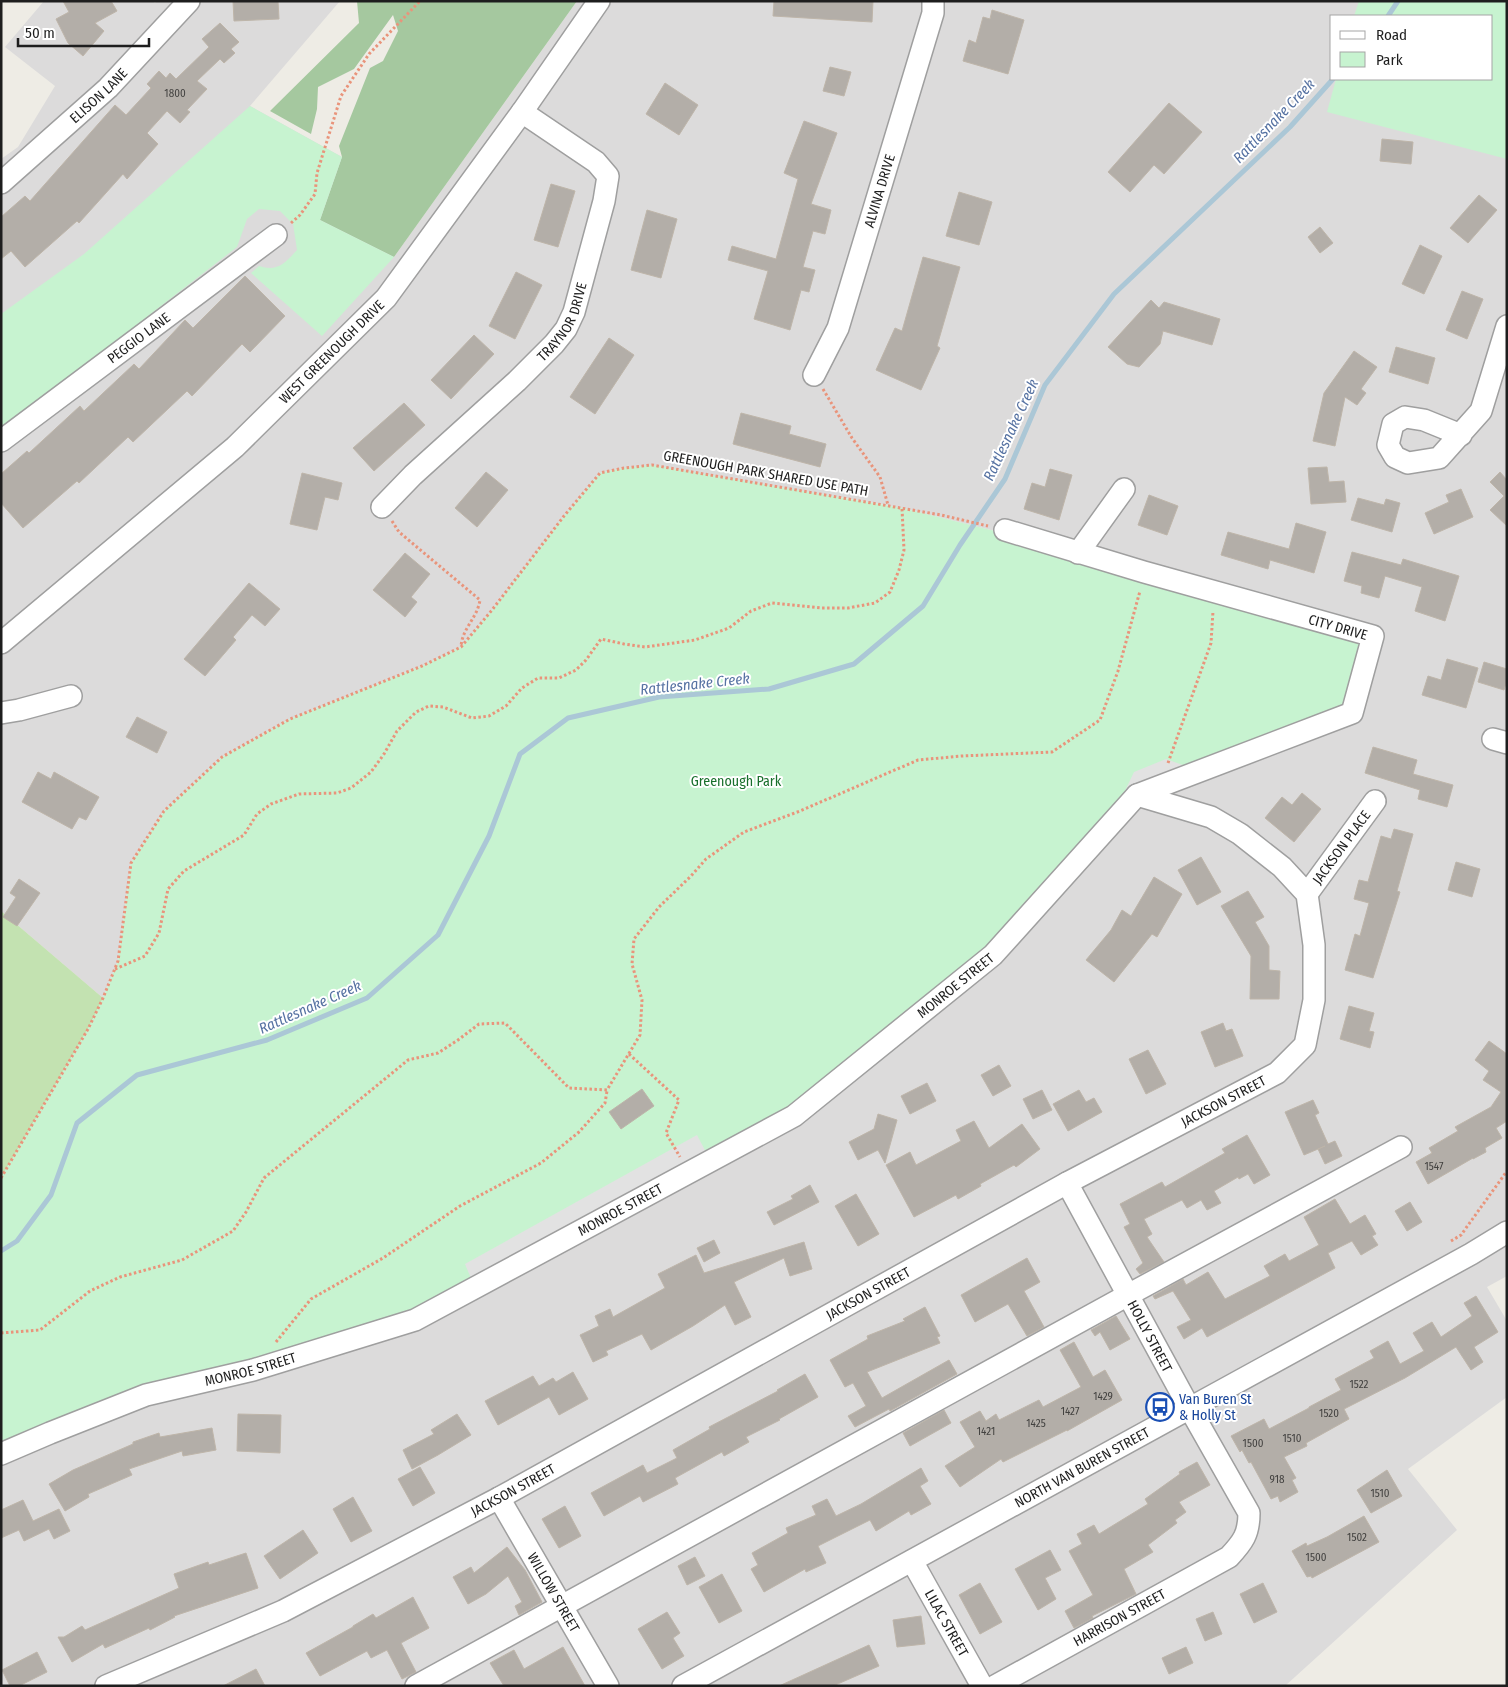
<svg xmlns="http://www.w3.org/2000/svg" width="1508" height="1687" font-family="'Fira Sans Condensed',sans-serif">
<rect width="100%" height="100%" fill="#eeece5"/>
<path fill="#dcdbdb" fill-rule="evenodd" d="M44,1H152L155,3L157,1H340L250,106L342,157L394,257L577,1H1507V1276L1487,1287L1507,1321V1397L1408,1469L1457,1530L1285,1686H1V1454L999,532L902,508L846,498L624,468L600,473L564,516L492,610L461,647L422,666L290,719L222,757L164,811L131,863L118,961L103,998L1,911V159L18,147L55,86L5,47ZM1332,16H1492V79H1332Z"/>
<path fill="#c3e2b1" d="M1,911L103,998L88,1029L1,1178Z"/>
<path fill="#a5c89f" d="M357,1H577L394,257L320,220L342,157L339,146L370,68L383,61L398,31L393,15L354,69L318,87L317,109L311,134L270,111L359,23Z"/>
<path fill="#c7f3d0" d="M1359,1H1507V159L1327,112L1336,79H1492V16H1354Z
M250,106L342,157L320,220L394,257L322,336L251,273L259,266C278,272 285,263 297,250L293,224L280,211L259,209L247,219L237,247L1,430V314L84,254Z
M652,465L902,508L999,532L1373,636L1352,713L1137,796L993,955L794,1116L415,1320L253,1370L1,1454V1178L88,1029L103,998L118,961L131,863L164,811L222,757L290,719L422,666L461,647L492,610L564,516L600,473L624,468Z"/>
<path fill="#e2e2e2" d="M1166,759L1191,768L1123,795L1134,772Z
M697,1135L708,1156L473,1283L465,1264Z"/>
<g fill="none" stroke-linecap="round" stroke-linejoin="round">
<path stroke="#abc7d6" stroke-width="5" d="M1388,16L1398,1
M1,1251L17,1241L51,1195L77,1123L137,1075L267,1040L367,998L438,935L489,836L520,754L568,718L659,697L769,689L854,664L923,606L960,545L1005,479L1045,385L1114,294L1290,127L1333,79"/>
</g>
<path fill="#b3aea8" stroke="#beb5a9" d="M63,1H111L117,11L95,23L104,31L83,56L68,43L56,19L69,12Z
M233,1H278L279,19L234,21Z
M774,1H873L872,22L773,16Z
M992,10L1024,20L1008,74L963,61L969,40L976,43L983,17L990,19Z
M220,23L239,42L231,49L235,53L224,63L220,59L197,81L207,89L187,110L190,112L180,123L167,111L147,133L158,144L127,179L123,174L79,223L77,221L25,267L11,251L1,259V217L25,196L30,201L115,105L126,115L151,88L147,84L159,71L166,78L170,73L176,79L209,47L202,39Z
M830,67L851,72L844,96L823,91Z
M665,83L698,105L679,135L646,114Z
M1169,103L1202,132L1164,174L1154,165L1130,192L1108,172Z
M804,121L837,133L811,204L831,210L825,234L813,231L803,267L815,270L809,292L801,290L790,330L754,319L768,271L728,260L732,246L776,259L798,179L784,173Z
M1382,139L1413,142L1411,164L1380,161Z
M551,184L575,191L558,247L534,240Z
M959,192L992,202L979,245L946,236Z
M1479,195L1497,210L1468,243L1450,228Z
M647,210L677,219L661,278L631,270Z
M1320,227L1333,243L1320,253L1308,237Z
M1420,245L1442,256L1424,294L1402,284Z
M923,257L960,267L937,346L940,348L921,390L876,370L895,328L902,331Z
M516,272L542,285L515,339L489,326Z
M245,276L285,316L250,352L242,344L192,396L187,391L133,442L128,437L79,483L77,481L23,528L1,503V474L27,451L29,453L80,406L84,411L134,364L139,369L185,320L193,328Z
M1462,291L1483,299L1467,339L1446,330Z
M1151,300L1159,308L1164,302L1220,319L1212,345L1163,331L1160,344L1139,367L1127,364L1108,347Z
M474,335L494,354L451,399L431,380Z
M609,338L634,355L595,414L570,397Z
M1396,347L1435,358L1428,384L1389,372Z
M1354,351L1377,367L1361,389L1366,393L1357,405L1345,397L1335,446L1313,441L1324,393Z
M404,403L425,425L374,471L353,448Z
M741,413L791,426L789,434L826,444L820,467L733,444Z
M1327,467L1329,482L1344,481L1346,502L1311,504L1308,468Z
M1050,469L1072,475L1059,520L1024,509L1032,483L1045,487Z
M486,472L508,490L477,527L455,508Z
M1500,472L1507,480V526L1490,510L1504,496L1490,482Z
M302,473L342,483L338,500L325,497L317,530L290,524Z
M1461,489L1473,517L1434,534L1425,513L1449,502L1446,495Z
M1149,495L1178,506L1167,535L1138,525Z
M1358,498L1384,505L1386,499L1400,503L1392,532L1351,520Z
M1296,523L1326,532L1314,573L1270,560L1268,569L1221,555L1228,532L1289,549Z
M1352,552L1401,565L1403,559L1459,576L1445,621L1415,611L1422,587L1385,576L1379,598L1361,593L1362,586L1344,581Z
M405,553L430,574L411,597L417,602L405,617L373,590Z
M249,583L280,609L265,626L252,615L233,637L236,640L205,676L184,659Z
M1447,659L1478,668L1466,708L1422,695L1428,676L1441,680Z
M1484,662L1507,669V680L1504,690L1478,682Z
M137,717L167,732L157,753L126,737Z
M1373,747L1417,760L1413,774L1453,785L1447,807L1418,799L1420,790L1365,773Z
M38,772L51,779L54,772L99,797L86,820L79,817L72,829L22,802Z
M1302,793L1321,809L1294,842L1265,818L1282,797L1292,805Z
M1394,829L1413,834L1397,891L1400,892L1373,978L1345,970L1355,934L1360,936L1369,903L1354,899L1359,880L1368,882L1381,836L1391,839Z
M1201,857L1221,892L1197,905L1178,870Z
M1456,862L1480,869L1472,897L1448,890Z
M1154,877L1182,894L1157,937L1152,934L1114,982L1086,960L1111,930L1122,910L1131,916Z
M19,879L40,893L17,926L3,917L16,897L10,893Z
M1248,891L1264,917L1255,922L1269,946V970L1280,971L1279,999H1250L1251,956L1221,906Z
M1349,1006L1374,1013L1369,1031L1374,1032L1370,1048L1340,1039Z
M1223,1023L1226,1031L1232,1029L1243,1056L1215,1067L1201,1032Z
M1489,1041L1507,1054V1121L1496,1128L1502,1138L1485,1148L1486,1152L1473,1159V1158L1428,1184L1416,1162L1432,1153L1429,1148L1458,1131L1455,1127L1491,1107L1501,1092L1483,1080L1489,1071L1475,1060Z
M1148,1050L1166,1084L1146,1094L1129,1059Z
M999,1065L1011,1086L993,1096L981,1075Z
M927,1083L936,1101L910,1114L901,1096Z
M642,1089L654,1106L621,1129L609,1112Z
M1042,1090L1052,1110L1033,1119L1023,1099Z
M1079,1090L1086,1102L1094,1098L1102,1112L1068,1131L1053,1104Z
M1313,1100L1319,1113L1315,1115L1328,1144L1335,1141L1342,1156L1325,1164L1318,1149L1325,1146L1304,1155L1285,1112Z
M878,1114L897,1120L885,1163L878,1150L858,1160L849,1142L874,1129Z
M974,1121L989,1148L1022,1124L1040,1149L1016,1167L1014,1165L980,1184L981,1186L958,1199L956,1195L914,1217L886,1165L910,1152L916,1165L961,1141L956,1130Z
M1247,1135L1270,1175L1254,1184L1248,1174L1239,1179L1238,1177L1214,1191L1221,1203L1207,1210L1201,1200L1187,1208L1182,1200L1144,1219L1152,1234L1147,1237L1164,1262L1140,1274L1136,1269L1143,1263L1124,1227L1130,1224L1120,1204L1162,1182L1165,1187L1225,1153L1222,1149Z
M810,1185L819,1202L774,1225L767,1212L793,1199L791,1196Z
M856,1194L879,1234L858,1246L835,1206Z
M1335,1199L1350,1224L1365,1215L1376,1234L1372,1236L1378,1245L1361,1255L1352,1241L1328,1253L1335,1268L1207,1337L1202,1328L1184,1339L1177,1327L1191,1320L1173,1291L1155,1299L1153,1296L1183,1279L1186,1285L1208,1272L1225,1299L1270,1276L1264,1266L1285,1254L1289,1261L1319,1245L1304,1217Z
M1410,1202L1422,1222L1407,1231L1395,1211Z
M714,1240L720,1253L704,1262L697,1248Z
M804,1242L812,1269L790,1276L784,1258L734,1282L751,1317L735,1325L725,1305L693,1326L651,1350L642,1334L606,1351L608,1355L593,1362L580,1335L599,1326L595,1316L610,1309L613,1317L665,1288L658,1274L696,1255L704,1273Z
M1027,1258L1040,1282L1024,1291L1044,1327L1027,1336L1008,1304L975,1322L961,1295Z
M1476,1296L1498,1332L1474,1347L1483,1362L1471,1370L1456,1347L1405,1378L1344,1409L1349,1419L1306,1443L1307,1446L1284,1457L1296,1478L1292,1480L1298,1492L1280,1502L1278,1496L1271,1499L1251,1462L1249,1463L1242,1450L1240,1452L1231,1436L1264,1419L1269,1429L1309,1408V1407L1341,1390L1335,1379L1374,1358L1370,1351L1388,1341L1400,1364L1424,1351L1413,1333L1432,1322L1441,1337L1472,1316L1464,1303Z
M925,1307L940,1336L937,1337L940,1343L867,1372L882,1398L949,1360L957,1374L890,1411L889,1409L855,1427L848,1416L866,1406L853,1383L845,1387L830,1360L868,1339L867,1336L905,1321L903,1319Z
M1116,1316L1130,1339L1110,1350L1100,1332L1095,1336L1091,1330Z
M1074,1342L1093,1377L1105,1370L1122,1400L1067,1431V1430L1003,1462L1001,1459L960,1487L945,1466L975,1447L960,1422L980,1411L986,1421L996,1414L999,1420L1039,1400L1043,1407L1081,1387L1060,1350Z
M573,1372L588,1399L559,1415L549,1397L498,1425L485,1401L533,1376L539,1386L553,1378L556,1382Z
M805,1374L818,1397L779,1419L780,1420L746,1437L749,1442L724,1456L722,1452L675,1478L678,1484L643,1502L640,1496L604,1516L591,1493L643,1465L647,1473L677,1458L673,1450L710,1429L709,1427L778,1391L777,1390Z
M944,1410L951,1423L910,1446L903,1433Z
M238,1414L281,1415L280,1453L237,1451Z
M457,1414L471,1435L438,1455L412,1469L403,1450L434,1434L431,1430Z
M212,1428L216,1450L183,1456L182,1451L129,1469L132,1475L88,1494L89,1497L65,1511L49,1484L73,1470L133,1444V1442L159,1433L160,1437Z
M1197,1462L1210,1485L1179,1502L1186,1512L1175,1520L1177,1523L1148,1545L1153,1552L1124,1569L1136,1594L1092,1616L1093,1618L1074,1628L1065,1611L1093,1595L1069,1551L1082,1544L1077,1534L1094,1525L1099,1534L1148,1504L1145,1499L1180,1474L1179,1472Z
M420,1467L435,1493L413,1506L398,1479Z
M921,1468L928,1481L920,1486L931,1504L911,1515L909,1511L876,1531L870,1520L818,1546L826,1563L806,1572L805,1569L764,1592L751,1569L758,1565L752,1553L788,1533L786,1528L816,1515L812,1506L827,1499L836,1516L861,1504Z
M1387,1470L1402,1496L1371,1513L1357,1490Z
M353,1497L372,1531L351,1542L333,1509Z
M23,1500L33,1521L59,1509L70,1531L54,1539L49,1529L24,1541L19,1530L1,1538V1510Z
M565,1506L581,1536L559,1548L542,1519Z
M1364,1516L1379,1542L1312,1578L1311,1576L1307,1577L1292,1551L1306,1543L1307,1546L1327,1537Z
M303,1530L318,1553L280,1579L264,1556Z
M507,1547L525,1570L542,1602L519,1615L515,1606L522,1602L508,1576L486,1594L468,1604L453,1577L471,1567L474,1573Z
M1050,1550L1061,1570L1045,1578L1056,1599L1038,1610L1015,1569Z
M246,1553L258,1588L174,1616L175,1617L150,1630L149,1628L105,1648L103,1644L72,1662L58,1637H64L82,1626L85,1630L179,1588L174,1574L208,1562L209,1565Z
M695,1557L705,1576L687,1585L678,1566Z
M722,1574L742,1611L719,1623L699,1587Z
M980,1583L1002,1622L980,1634L959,1595Z
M1263,1583L1277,1612L1254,1623L1240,1594Z
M413,1597L429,1628L401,1643L416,1672L402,1679L387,1650L371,1658L367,1651L320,1676L306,1653L353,1627V1626L373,1614L376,1618Z
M667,1612L680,1633L673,1638L684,1656L662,1669L638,1629Z
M1213,1612L1222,1634L1205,1641L1196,1619Z
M921,1616L925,1644L897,1647L893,1620Z
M869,1645L879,1666L833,1686H779Z
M563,1647L585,1686H504L490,1663L514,1650L524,1669Z
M1186,1647L1193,1663L1169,1674L1162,1658Z
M37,1652L47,1672L19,1686H10L2,1670Z
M256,1669L265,1686H223Z"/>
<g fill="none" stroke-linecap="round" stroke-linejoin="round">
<defs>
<g id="minor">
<path id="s1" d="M1,183L108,88L189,1"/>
<path id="s2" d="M814,375L838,328L933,13V1"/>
<path d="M1461,435L1424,420L1405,417L1393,424L1388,445L1395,457L1408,463L1439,458L1481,411L1507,326"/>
<path id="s3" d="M1,441L276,235"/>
<path id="s4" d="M382,507L413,475L517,381L554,344L566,329L574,312L604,201L608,176L596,162L522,112"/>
<path d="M1078,553L1124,489"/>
<path id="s5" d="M1,643L235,447L386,298L522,112L599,1"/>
<path d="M1,713L19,710L71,696"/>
<path d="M1493,739L1507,743"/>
<path id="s6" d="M1307,894L1375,801"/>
<path id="s7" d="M1,1454L50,1433L146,1395L253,1370L415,1320L794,1116L993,955L1137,795L1352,713L1373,636L1144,572L1005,530"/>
<path id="s8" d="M499,1498L608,1686"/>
<path id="s9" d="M912,1561L982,1686"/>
<path id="s10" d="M106,1686L283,1611L499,1498L1067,1183L1277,1073L1305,1045L1314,1000V945L1307,894L1282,867L1240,834L1211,817L1137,795"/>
<path d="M416,1686L1128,1295L1401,1147"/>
<path id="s11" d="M683,1686L1471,1254L1507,1232"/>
<path id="s12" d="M995,1686L1229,1557C1243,1542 1249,1534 1249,1513L1190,1409L1067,1183"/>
</g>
</defs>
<use href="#minor" stroke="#9f9f9f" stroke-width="24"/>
<path stroke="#e9947b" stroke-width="3" stroke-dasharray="2.5 2.5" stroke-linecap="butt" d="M291,223L300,215L315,194L317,173L341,96L369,54L420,1
M823,389L852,438L880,477L888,505
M392,521L399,532L480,600C477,619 462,628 461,647
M1168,763L1211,643L1213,611
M115,969L145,956L159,933L168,889L184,871L244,835L257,814L271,804L299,794L337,793L351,788L371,772L384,754L397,731L416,712L429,706L443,707L472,718L489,716L506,706L522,688L538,678H559L576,670L586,660L601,639L624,644L645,647L695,640L729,628L751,611L772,603L822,608H848L875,603L890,592L899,570L904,550L902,508
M629,1054L679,1100L666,1133L680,1157
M1,1178L88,1029L103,998L118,961L131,863L164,811L222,757L290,719L422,666L461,647L492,610L564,516L600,473L624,468L652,465L941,515L988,526
M1451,1241L1461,1235L1507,1171
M1,1333L40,1330L90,1291L120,1277L182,1260L233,1231L246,1212L264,1178L408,1060L438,1053L458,1040L479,1024L505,1023L569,1088L607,1090L640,1035L642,1000L632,964L634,939L659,907L691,876L706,859L744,832L800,811L918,760L962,756L1052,752L1100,720L1118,671L1140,591
M276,1342L311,1299L383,1258L460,1206L541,1163L579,1132L605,1103L607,1091"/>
<use href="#minor" stroke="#fff" stroke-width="21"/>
</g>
<defs>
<symbol id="bus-ring" viewBox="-11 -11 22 22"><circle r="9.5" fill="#fff" stroke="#1a4fb4" stroke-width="1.5"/><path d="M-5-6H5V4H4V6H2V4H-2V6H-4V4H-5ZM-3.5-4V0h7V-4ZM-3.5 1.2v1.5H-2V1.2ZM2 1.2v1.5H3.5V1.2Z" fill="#1a4fb4"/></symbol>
</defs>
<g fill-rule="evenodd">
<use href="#bus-ring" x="1144" y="1391" width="32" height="32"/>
</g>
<g text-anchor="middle" stroke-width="4" stroke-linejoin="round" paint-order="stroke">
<g font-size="11" fill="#434240">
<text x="175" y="97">1800</text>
<text x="1434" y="1170">1547</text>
<text x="1359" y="1388">1522</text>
<text x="1103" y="1400">1429</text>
<text x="1070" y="1415">1427</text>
<text x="1329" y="1417">1520</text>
<text x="1036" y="1427">1425</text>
<text x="986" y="1435">1421</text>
<text x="1292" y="1442">1510</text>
<text x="1253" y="1447">1500</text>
<text x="1277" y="1483">918</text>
<text x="1380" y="1497">1510</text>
<text x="1357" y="1541">1502</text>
<text x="1316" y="1561">1500</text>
</g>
<g font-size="14" fill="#1e1e1e" stroke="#fff">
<text dy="5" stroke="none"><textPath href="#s1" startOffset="131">ELISON LANE</textPath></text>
<text dy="5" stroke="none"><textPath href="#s2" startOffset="196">ALVINA DRIVE</textPath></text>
<text dy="5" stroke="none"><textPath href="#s4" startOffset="261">TRAYNOR DRIVE</textPath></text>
<text dy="5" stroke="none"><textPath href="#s3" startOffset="172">PEGGIO LANE</textPath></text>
<text dy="5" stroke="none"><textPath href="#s5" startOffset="441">WEST GREENOUGH DRIVE</textPath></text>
<text transform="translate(766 473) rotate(10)" y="5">GREENOUGH PARK SHARED USE PATH</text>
<text transform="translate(1338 627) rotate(16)" y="5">CITY DRIVE</text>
<text dy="5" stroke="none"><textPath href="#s6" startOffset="58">JACKSON PLACE</textPath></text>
<text dy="5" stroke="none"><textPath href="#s7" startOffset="1074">MONROE STREET</textPath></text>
<text dy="5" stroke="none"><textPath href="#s10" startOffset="1262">JACKSON STREET</textPath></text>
<text dy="5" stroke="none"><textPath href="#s7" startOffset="669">MONROE STREET</textPath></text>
<text dy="5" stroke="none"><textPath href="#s10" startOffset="858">JACKSON STREET</textPath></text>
<text transform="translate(1150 1336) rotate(62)" y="5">HOLLY STREET</text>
<text dy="5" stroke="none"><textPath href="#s7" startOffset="264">MONROE STREET</textPath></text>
<text dy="5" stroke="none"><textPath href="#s11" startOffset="455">NORTH VAN BUREN STREET</textPath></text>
<text dy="5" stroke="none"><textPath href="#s10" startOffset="452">JACKSON STREET</textPath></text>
<text dy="5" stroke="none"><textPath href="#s8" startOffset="109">WILLOW STREET</textPath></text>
<text dy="5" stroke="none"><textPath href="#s12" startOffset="142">HARRISON STREET</textPath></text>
<text dy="5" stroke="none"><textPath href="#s9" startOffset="71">LILAC STREET</textPath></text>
</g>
<g font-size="14" fill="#186f2b" stroke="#fff">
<text x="736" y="786">Greenough Park</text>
</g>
<g font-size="14" fill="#164399" stroke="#fff" text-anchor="start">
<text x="1179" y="1404">Van Buren St<tspan x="1179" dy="16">&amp; Holly St</tspan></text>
</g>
<g font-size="15" font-style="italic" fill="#5672a2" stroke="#fff">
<text transform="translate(1274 121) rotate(-46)" y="5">Rattlesnake Creek</text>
<text transform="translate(1011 430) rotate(-65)" y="5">Rattlesnake Creek</text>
<text transform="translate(695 684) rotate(-6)" y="5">Rattlesnake Creek</text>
<text transform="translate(310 1007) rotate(-24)" y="5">Rattlesnake Creek</text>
</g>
</g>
<rect width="1508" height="1687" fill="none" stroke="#1e1e1e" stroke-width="5"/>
<rect x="1330" y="15" width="162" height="65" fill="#ffffff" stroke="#a5a5a5"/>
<rect x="1340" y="31" width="25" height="8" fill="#ffffff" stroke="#a5a5a5"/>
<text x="1376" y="40" font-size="15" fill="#1e1e1e">Road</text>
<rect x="1340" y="52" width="25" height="15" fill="#c7f3d0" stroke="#a5a5a5"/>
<text x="1376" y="65" font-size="15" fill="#1e1e1e">Park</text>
<path d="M18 38v8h131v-8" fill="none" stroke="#1e1e1e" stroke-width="2.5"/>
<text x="25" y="38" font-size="15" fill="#1e1e1e" stroke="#ffffff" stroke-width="4" paint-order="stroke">50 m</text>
</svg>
